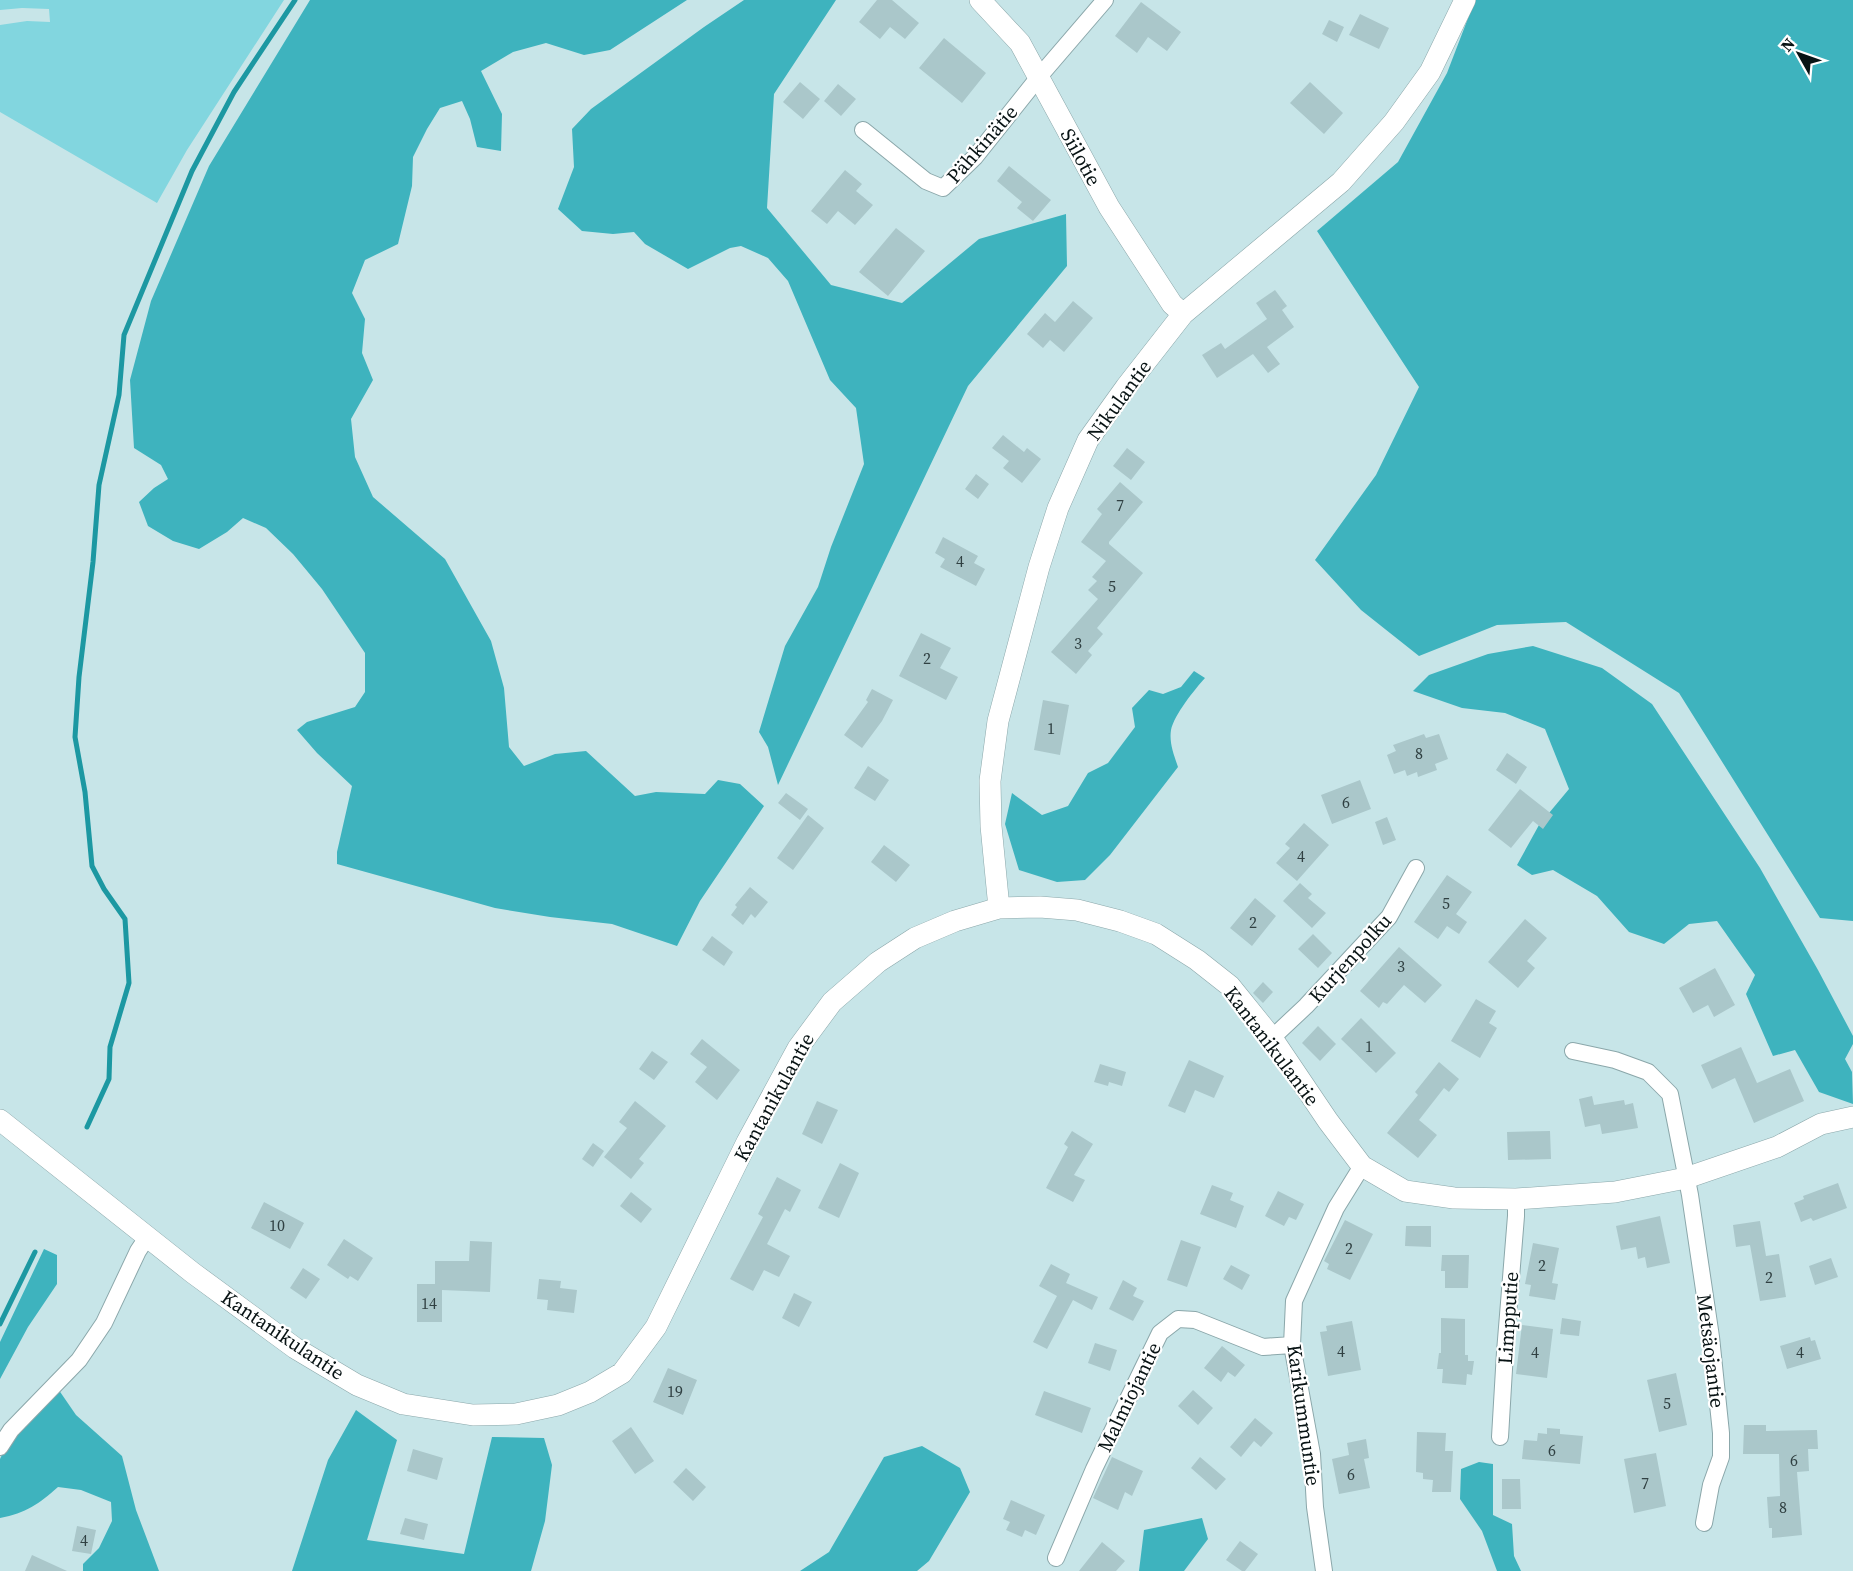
<svg xmlns="http://www.w3.org/2000/svg" width="1853" height="1571" font-family="'Source Serif 4',serif">
<rect width="100%" height="100%" fill="#c7e5e8"/>
<path fill="#82d6df" d="M0,0H284L187,150L157,203L0,112V25L27,21L50,22L49,9L22,8L0,10Z"/>
<path fill="#3eb3be" d="M310,0H687L610,50L584,55L546,43L513,52L481,71L502,114L501,151L477,147L470,119L462,101L440,108L427,129L413,157L412,186L398,244L365,260L352,293L365,319L362,353L373,380L351,419L355,457L373,497L445,559L491,641L504,688L509,747L524,766L555,754L586,751L635,796L656,792L705,794L718,780L740,784L764,806L700,901L677,946L612,924L550,917L495,908L337,864V852L352,786L317,753L297,730L307,722L355,707L365,692V653L322,589L293,554L266,528L243,518L227,532L199,549L173,541L148,526L139,502L154,488L168,479L161,465L134,448L130,380L151,301L209,166Z
M744,0H836L774,94L767,208L831,285L902,303L979,239L1066,214L1067,266L968,386L778,785L768,747L759,732L785,646L818,587L831,547L864,464L856,408L830,380L788,281L768,258L741,246L730,248L688,269L645,244L634,232L613,234L582,231L558,209L574,167L572,129L591,109L704,27Z
M1475,0H1853V921L1820,918L1679,693L1566,622L1497,625L1419,656L1361,610L1315,560L1376,475L1419,387L1317,231L1398,162L1447,73Z
M1533,646L1602,668L1652,704L1760,868L1818,970L1853,1036V1044L1845,1059L1852,1072L1853,1104L1819,1092L1795,1050L1773,1056L1746,994L1755,975L1717,921L1689,924L1664,944L1629,932L1597,896L1553,870L1532,875L1517,865L1539,825L1569,789L1545,729L1505,713L1462,708L1413,691L1429,675L1488,654Z
M1194,671L1205,678C1195,689 1174,715 1171,730C1169,743 1174,755 1178,767L1110,855L1085,880L1057,882L1019,870L1005,824L1012,793L1042,815L1068,806L1088,773L1108,763L1135,727L1132,708L1149,690L1163,694L1181,687Z
M44,1249L57,1255V1284L28,1327L0,1379V1342Z
M54,1383L76,1415L122,1456L136,1510L159,1571H83V1564L99,1548L112,1521L111,1502L81,1490L58,1487C39,1504 26,1513 0,1518V1459L20,1418Z
M356,1410L397,1440L367,1540L464,1554L492,1437L544,1438L552,1465L545,1521L531,1571H292L328,1460Z
M922,1446L960,1468L970,1492L929,1561L917,1571H800L829,1552L884,1457Z
M1479,1462L1493,1464V1515L1512,1524L1514,1556L1521,1571H1497L1482,1531L1460,1499L1461,1469Z
M1202,1518L1208,1539L1184,1571H1139L1144,1530Z"/>
<g fill="none" stroke-linecap="round" stroke-linejoin="round">
<path stroke="#1c98a2" stroke-width="5" d="M87,1127L109,1079L110,1047L129,983L125,919L104,889L92,866L85,792L75,737L79,677L93,562L99,485L119,395L124,335L192,171L234,92L295,0
M0,1324L35,1252"/>
</g>
<path fill="#aac7ca" d="M877,0H892L919,23L905,39L890,27L880,39L859,22Z
M1141,2L1181,32L1167,51L1148,37L1137,53L1115,36Z
M1360,14L1389,28L1379,49L1349,35Z
M1329,20L1344,27L1337,42L1322,34Z
M944,38L986,73L962,103L919,68Z
M800,82L820,99L803,119L783,102Z
M1310,82L1343,113L1324,134L1290,103Z
M838,84L856,99L841,116L824,101Z
M1009,166L1051,200L1033,221L1017,208L1022,202L997,181Z
M845,170L862,184L856,191L873,205L855,225L838,211L827,224L811,211Z
M896,228L925,251L888,296L859,272Z
M1275,290L1287,306L1282,310L1294,327L1267,347L1280,364L1268,373L1253,354L1217,378L1202,355L1221,343L1225,349L1267,319L1256,303Z
M1073,301L1093,318L1064,352L1050,340L1043,348L1027,334L1045,313L1055,322Z
M1003,435L1024,452L1027,448L1041,459L1022,483L1003,468L1009,461L992,448Z
M1127,448L1145,462L1131,480L1113,466Z
M976,474L989,484L978,499L965,489Z
M1120,482L1143,502L1109,542V544L1143,573L1097,628L1103,634L1088,651L1092,655L1076,674L1051,652L1098,599L1088,590L1097,581L1092,577L1106,561L1081,542L1102,514L1097,509Z
M943,537L978,556L974,563L985,569L976,586L940,567L945,559L935,553Z
M921,633L951,648L940,668L958,677L946,700L899,676Z
M872,689L893,700L882,721L862,748L844,735L868,702L866,700Z
M1043,700L1069,705L1060,755L1034,750Z
M1424,734L1426,738L1439,734L1448,759L1435,764L1437,770L1418,777L1417,772L1407,776L1405,770L1394,774L1387,755L1396,751L1393,745Z
M1507,753L1527,767L1516,784L1496,770Z
M868,766L889,780L875,801L854,788Z
M1360,780L1371,809L1332,824L1321,795Z
M1520,789L1553,815L1543,829L1533,821L1511,848L1488,830Z
M786,793L808,809L800,820L778,803Z
M808,815L824,828L793,870L777,858Z
M1387,817L1396,840L1383,845L1375,822Z
M1304,823L1329,845L1297,881L1276,863L1290,848L1285,844Z
M884,845L910,865L896,882L871,862Z
M1447,875L1472,892L1456,914L1467,922L1459,934L1447,926L1438,939L1414,922Z
M1300,883L1312,894L1308,898L1326,913L1312,928L1283,901Z
M750,887L768,902L755,918L751,914L743,925L731,915L737,907L735,905Z
M1255,898L1276,916L1252,946L1230,928Z
M1525,919L1547,938L1527,961L1535,968L1518,988L1488,962Z
M1313,934L1332,953L1318,968L1298,949Z
M712,936L733,952L724,966L702,950Z
M1399,947L1442,985L1425,1003L1404,985L1387,1004L1383,1002L1379,1008L1360,991Z
M1715,968L1735,1005L1714,1017L1708,1005L1693,1013L1679,988Z
M1263,982L1273,992L1263,1003L1253,993Z
M1476,999L1496,1011L1489,1023L1497,1028L1480,1058L1451,1041Z
M1361,1018L1396,1053L1376,1073L1341,1039Z
M1318,1026L1336,1044L1320,1061L1302,1043Z
M702,1039L740,1070L717,1100L695,1082L707,1067L690,1054Z
M1741,1047L1757,1083L1790,1069L1804,1101L1754,1123L1735,1078L1712,1089L1701,1065Z
M652,1051L668,1062L654,1080L639,1069Z
M1189,1060L1224,1076L1214,1098L1195,1090L1185,1113L1168,1106Z
M1439,1062L1459,1079L1449,1092L1444,1088L1419,1120L1437,1135L1418,1158L1387,1133L1418,1095L1415,1092Z
M1100,1064L1126,1072L1122,1086L1109,1082L1108,1086L1094,1082Z
M1592,1096L1594,1105L1624,1100L1625,1105L1633,1103L1638,1128L1602,1134L1600,1124L1585,1127L1579,1099Z
M635,1101L666,1126L639,1159L644,1163L631,1179L604,1157L627,1128L619,1122Z
M817,1101L838,1110L822,1144L802,1134Z
M1072,1131L1093,1144L1074,1175L1085,1180L1073,1202L1046,1188L1068,1147L1064,1144Z
M1550,1131L1551,1159L1508,1160L1507,1132Z
M593,1143L604,1151L593,1167L582,1159Z
M840,1163L859,1173L839,1218L818,1208Z
M777,1177L801,1190L790,1212L785,1209L767,1244L790,1256L779,1277L764,1270L753,1291L730,1279L763,1217L758,1214Z
M1838,1183L1847,1208L1813,1221L1811,1218L1801,1222L1794,1203L1804,1199L1803,1196Z
M1212,1185L1233,1193L1230,1200L1244,1206L1236,1228L1200,1214Z
M1278,1191L1304,1204L1296,1220L1289,1217L1284,1226L1265,1216Z
M631,1192L652,1209L641,1223L620,1206Z
M264,1202L304,1223L290,1249L251,1228Z
M1660,1216L1670,1263L1647,1268L1645,1257L1638,1259L1636,1247L1621,1250L1616,1226Z
M1345,1220L1373,1234L1350,1280L1327,1269L1329,1264L1324,1261Z
M1760,1221L1766,1256L1779,1254L1786,1297L1760,1301L1750,1245L1736,1247L1733,1225Z
M1406,1226H1431V1247L1405,1246Z
M344,1239L373,1258L358,1281L350,1276L348,1279L327,1265Z
M1181,1240L1201,1247L1187,1287L1167,1280Z
M470,1241L492,1242L490,1292L442,1290V1322H417V1284H435V1261H469Z
M1533,1243L1559,1248L1552,1283L1558,1284L1555,1300L1529,1296L1531,1285L1525,1284Z
M1442,1255H1469L1468,1288H1445V1271H1441Z
M1831,1258L1838,1277L1815,1285L1809,1266Z
M1051,1264L1070,1274L1066,1283L1098,1297L1092,1310L1073,1300L1047,1349L1033,1342L1057,1296L1039,1286Z
M1231,1265L1250,1275L1242,1290L1223,1279Z
M303,1268L320,1279L306,1299L290,1288Z
M539,1279L561,1281L560,1288L577,1290L574,1313L547,1310L548,1300L537,1299Z
M1123,1280L1137,1288L1133,1296L1144,1301L1133,1321L1109,1309Z
M794,1293L812,1302L799,1327L782,1318Z
M1441,1318L1465,1319V1355H1468V1361H1474L1472,1375L1467,1374L1466,1385L1442,1383L1443,1369H1437L1439,1353H1441Z
M1562,1318L1581,1321L1579,1336L1560,1334Z
M1352,1321L1361,1370L1328,1376L1320,1332L1327,1331L1326,1326Z
M1522,1325L1553,1329L1547,1378L1516,1374Z
M1810,1337L1811,1341L1815,1340L1821,1359L1787,1369L1780,1346Z
M1095,1343L1117,1350L1110,1371L1088,1363Z
M1222,1346L1245,1365L1235,1377L1228,1372L1221,1382L1204,1368Z
M668,1368L697,1380L683,1415L653,1402Z
M1676,1373L1687,1425L1659,1432L1647,1380Z
M1193,1390L1213,1408L1198,1425L1178,1406Z
M1044,1391L1091,1408L1082,1433L1035,1415Z
M1255,1418L1273,1433L1261,1447L1254,1441L1241,1457L1230,1447Z
M1744,1425H1766V1431L1817,1430L1818,1449H1808L1809,1471L1797,1472L1802,1535L1772,1538V1528H1769L1767,1497L1780,1496L1779,1454H1743Z
M631,1427L654,1461L635,1474L612,1441Z
M1547,1428L1560,1429V1434L1583,1436L1580,1464L1522,1459L1524,1440L1537,1441L1538,1433L1547,1434Z
M1417,1432L1446,1433L1445,1451H1453L1451,1492H1432L1433,1480L1423,1479V1473L1416,1472Z
M1366,1439L1369,1458L1364,1459L1370,1488L1339,1494L1332,1459L1349,1455L1347,1443Z
M413,1449L443,1458L437,1480L407,1471Z
M1656,1453L1666,1506L1634,1513L1624,1459Z
M1112,1457L1143,1471L1132,1496L1125,1492L1118,1510L1093,1498Z
M1200,1457L1226,1479L1216,1490L1191,1468Z
M686,1468L706,1487L693,1501L673,1482Z
M1502,1479H1520L1521,1509H1502Z
M1011,1500L1045,1515L1036,1535L1025,1530L1022,1537L1006,1530L1010,1522L1003,1519Z
M405,1518L428,1524L424,1540L400,1534Z
M77,1526L96,1530L91,1554L72,1551Z
M1240,1541L1258,1554L1245,1571H1242L1226,1560Z
M1102,1542L1125,1561L1116,1571H1079Z
M32,1555L67,1571H25Z"/>
<g fill="none" stroke-linecap="round" stroke-linejoin="round">
<defs>
<path id="minor" d="M863,130L926,181L943,188L975,157L1038,78L1105,0
M1272,1038L1306,1006L1389,917L1416,868
M1573,1051L1615,1060L1648,1072L1670,1094L1690,1195L1711,1337L1721,1433V1457L1711,1485L1704,1523
M1500,1437L1505,1352L1516,1216V1199
M0,1447L11,1430L79,1360L104,1323L138,1251L148,1236
M1056,1558L1094,1469L1160,1333L1178,1319L1195,1320L1263,1347L1292,1345
M1324,1571L1315,1507L1312,1454L1292,1345L1294,1301L1336,1208L1362,1166"/>
<path id="tertiary" d="M980,0L1020,43L1109,207L1172,304L1183,314
M999,908L991,826L990,781L998,721L1039,567L1058,508L1088,440L1126,387L1183,314L1341,182L1394,122L1430,72L1465,0
M0,1120L193,1273L295,1348L357,1385L403,1404L473,1415L516,1414L558,1405L590,1392L622,1373L656,1327L747,1142L798,1048L832,1002L878,962L915,938L955,921L999,908L1040,907L1077,910L1120,921L1156,934L1197,960L1230,986L1272,1038L1328,1121L1362,1166L1405,1191L1454,1198L1516,1199L1615,1192L1686,1178L1777,1147L1821,1124L1853,1117"/>
</defs>
<use href="#minor" stroke="#8ba7aa" stroke-width="18"/>
<use href="#tertiary" stroke="#8ba7aa" stroke-width="22"/>
<use href="#minor" stroke="#fff" stroke-width="16"/>
<use href="#tertiary" stroke="#fff" stroke-width="21"/>
</g>
<g text-anchor="middle" stroke-width="4.5" stroke-linejoin="round" paint-order="stroke">
<g font-size="16" fill="#304042">
<text x="1120" y="511">7</text>
<text x="960" y="567">4</text>
<text x="1112" y="592">5</text>
<text x="1078" y="649">3</text>
<text x="927" y="664">2</text>
<text x="1051" y="734">1</text>
<text x="1419" y="759">8</text>
<text x="1346" y="808">6</text>
<text x="1301" y="862">4</text>
<text x="1446" y="909">5</text>
<text x="1253" y="928">2</text>
<text x="1401" y="972">3</text>
<text x="1369" y="1052">1</text>
<text x="277" y="1231">10</text>
<text x="1349" y="1254">2</text>
<text x="1542" y="1271">2</text>
<text x="1769" y="1283">2</text>
<text x="429" y="1309">14</text>
<text x="1341" y="1357">4</text>
<text x="1535" y="1358">4</text>
<text x="1800" y="1358">4</text>
<text x="675" y="1397">19</text>
<text x="1667" y="1409">5</text>
<text x="1552" y="1456">6</text>
<text x="1794" y="1466">6</text>
<text x="1351" y="1480">6</text>
<text x="1645" y="1489">7</text>
<text x="1783" y="1513">8</text>
<text x="84" y="1546">4</text>
</g>
<g font-size="20" fill="#081314" stroke="#fff">
<text transform="translate(982 144) rotate(-49)" y="7">Pähkinätie</text>
<text transform="translate(1081 157) rotate(61)" y="7">Siilotie</text>
<text transform="translate(1119 400) rotate(-54)" y="7">Nikulantie</text>
<text transform="translate(1350 958) rotate(-48)" y="7">Kurjenpolku</text>
<text transform="translate(1272 1046) rotate(53)" y="7">Kantanikulantie</text>
<text transform="translate(774 1097) rotate(-61)" y="7">Kantanikulantie</text>
<text transform="translate(1508 1318) rotate(-86)" y="7">Limpputie</text>
<text transform="translate(283 1335) rotate(34)" y="7">Kantanikulantie</text>
<text transform="translate(1711 1351) rotate(83)" y="7">Metsäojantie</text>
<text transform="translate(1129 1397) rotate(-64)" y="7">Malmiojantie</text>
<text transform="translate(1304 1415) rotate(82)" y="7">Karikummuntie</text>
</g>
</g>
<g transform="translate(1799 54) rotate(310)" stroke="#ffffff" stroke-width="4.5" paint-order="stroke">
<path d="M0-4.5L10 22L0 15L-10 22Z" fill="#081314"/>
<text y="-9" font-size="16" font-weight="bold" text-anchor="middle" fill="#081314">N</text>
</g>
</svg>
